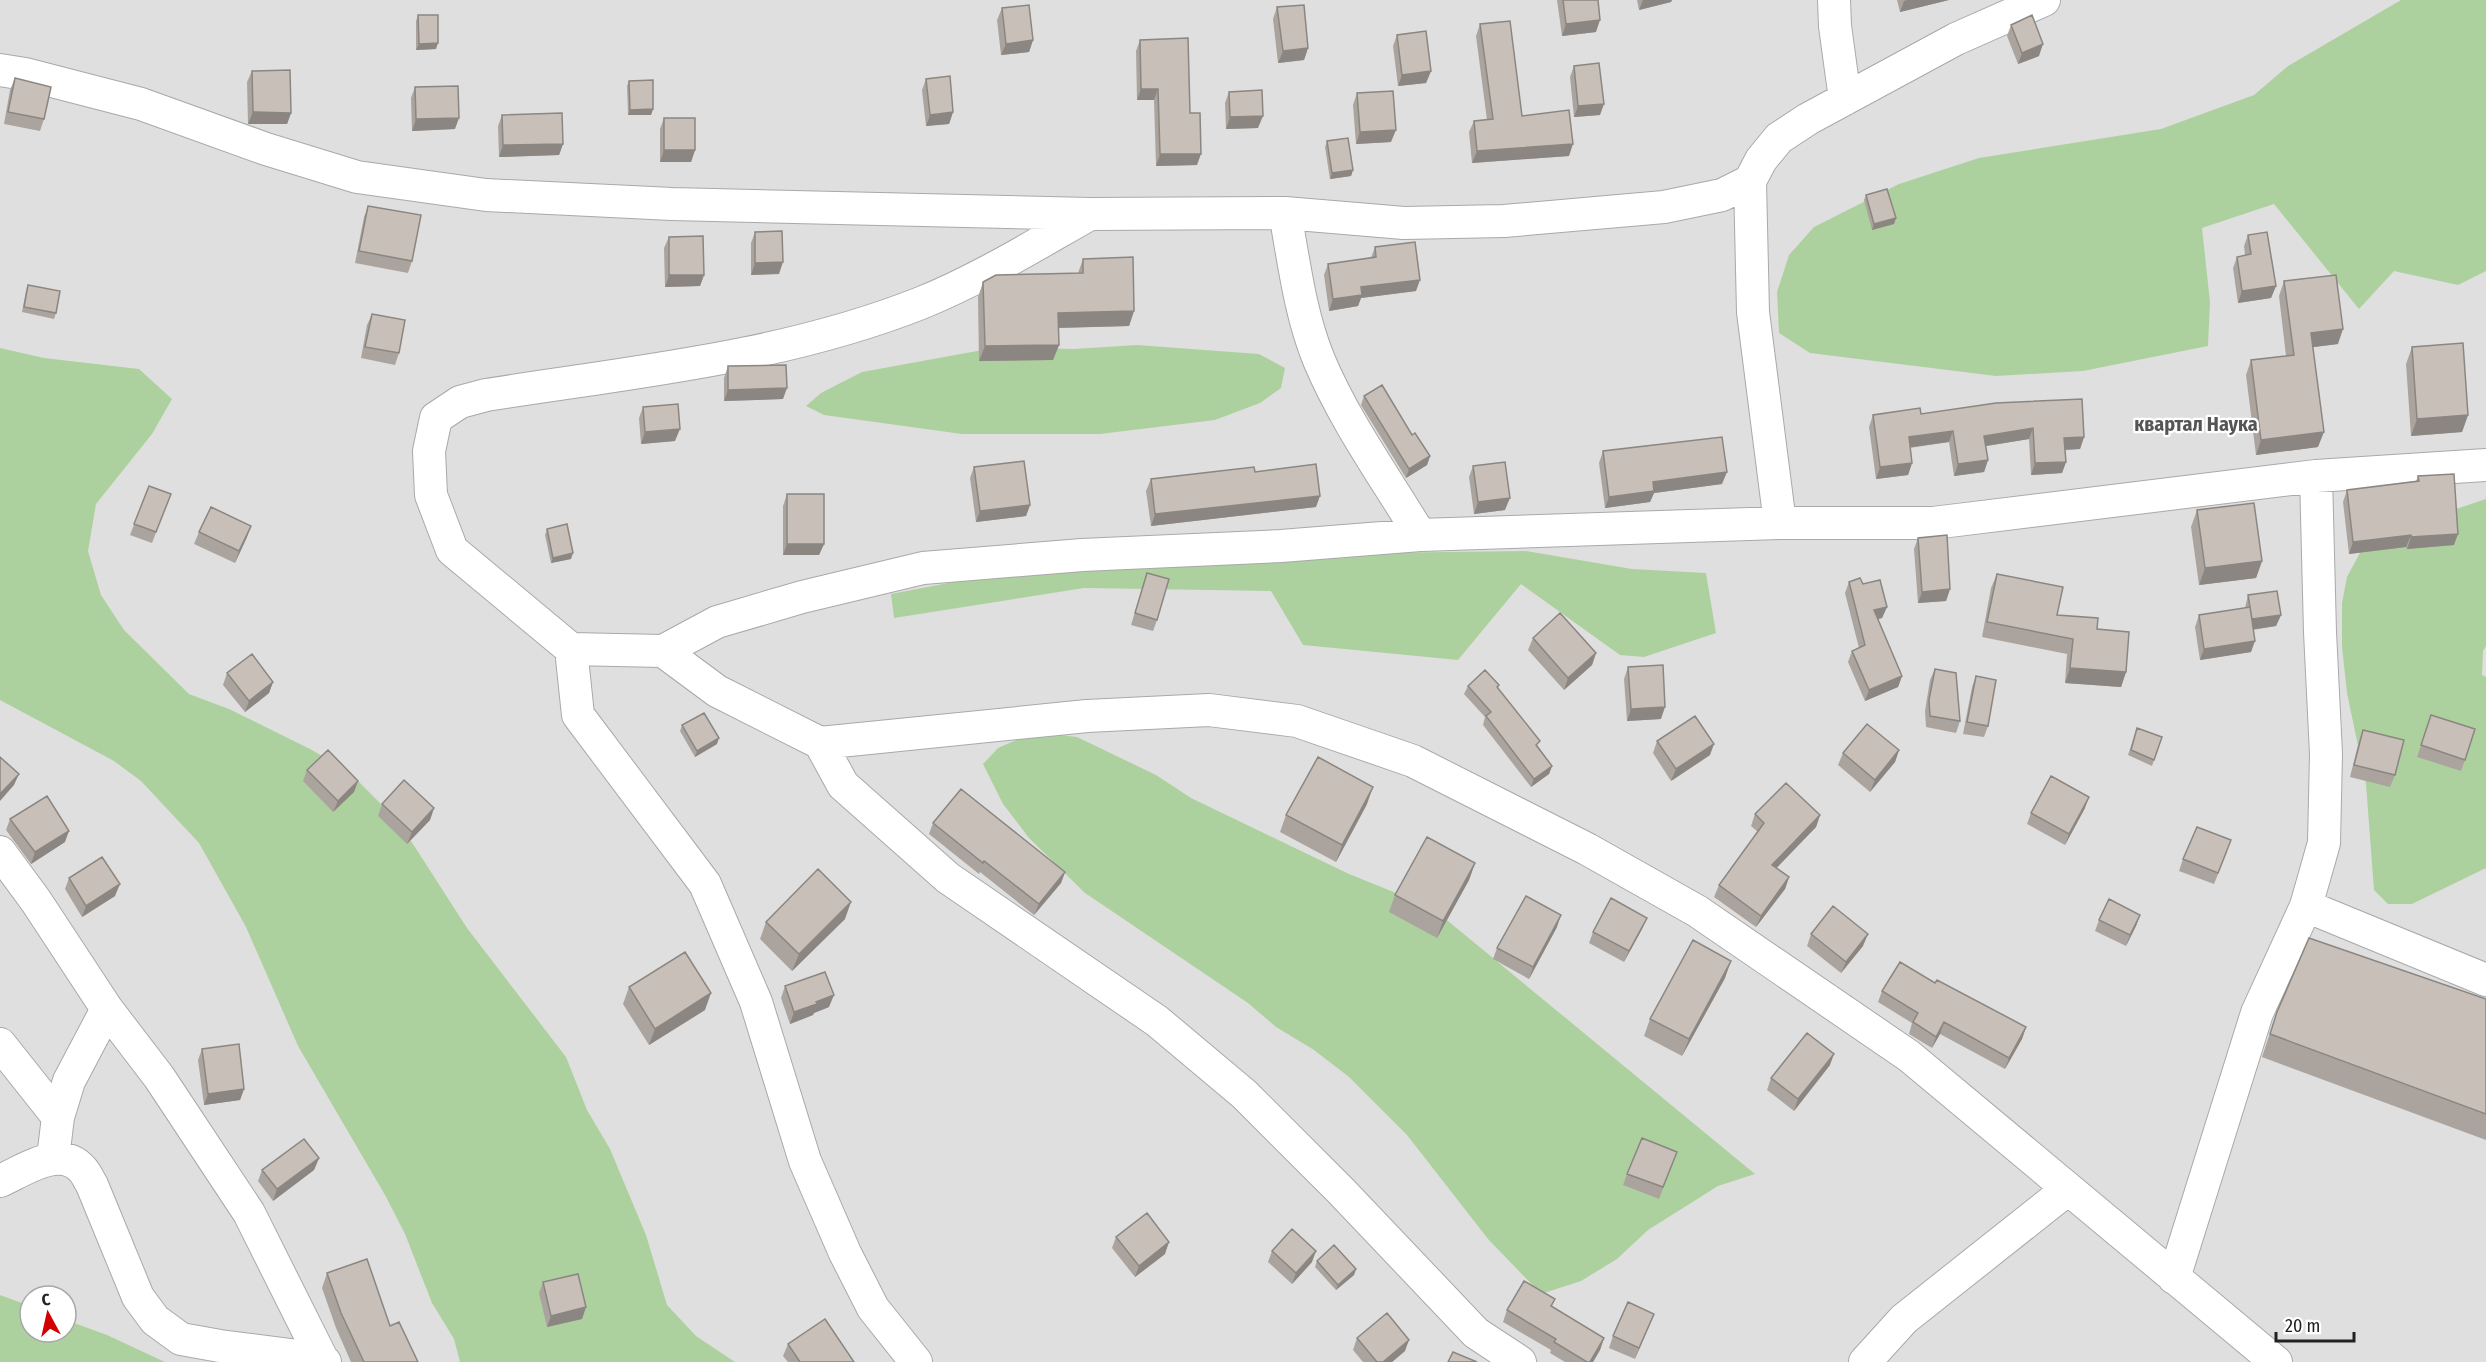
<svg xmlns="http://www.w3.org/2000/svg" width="2486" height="1362" font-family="'Fira Sans Condensed',sans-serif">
<rect width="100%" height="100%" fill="#f2efe9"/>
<path fill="#e0dfdf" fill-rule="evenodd" d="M0,0H2486V1362H0ZM30,1296H66V1332H30Z"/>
<path fill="#add19e" d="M2401,0H2486V271L2458,285L2394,271L2359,309L2274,204L2202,228L2210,302L2208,346L2083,371L1996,376L1810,353L1779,333L1777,292L1789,255L1814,227L1899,184L1979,158L2161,129L2254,95L2288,66Z
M1137,345L1259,354L1285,368L1281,388L1260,403L1215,420L1100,434H962L824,415L806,406L821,393L862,372L999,347L1074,349Z
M0,348L44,358L139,369L172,399L152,434L96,504L88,551L101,595L124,630L189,694L229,709L312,750L350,773L383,806L413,844L467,928L566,1057L587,1110L610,1149L646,1235L667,1305L696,1336L735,1362H460L454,1339L432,1303L405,1234L385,1195L298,1046L246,927L199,843L141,781L114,761L0,700Z
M2486,499V646L2483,651L2482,675L2486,677V868L2412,904H2388L2374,890L2366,784L2347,693L2342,647V603L2347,577L2363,547L2417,522Z
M1526,551L1632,569L1706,573L1716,633L1644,657L1620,655L1521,584L1458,660L1303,645L1271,591L1084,588L894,618L891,594L995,574L1366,553Z
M1035,732L1077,737L1156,775L1191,798L1349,874L1431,907L1755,1174L1718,1186L1648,1230L1617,1259L1581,1281L1541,1294L1488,1239L1407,1135L1349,1077L1314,1050L1276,1027L1248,1003L1085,893L1029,838L1003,804L983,764L998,748Z
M0,1295L30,1306V1332H66V1320L107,1335L165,1362H0Z"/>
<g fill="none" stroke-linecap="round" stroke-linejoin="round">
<defs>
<path id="minor" d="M1834,0L1835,26L1845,99
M0,70L25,74L141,104L266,149L357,177L486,195L672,204L1090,214L1285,213L1404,223L1504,221L1664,207L1722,195L1750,181L1761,160L1779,138L1808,119L1956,39L2044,0
M1750,181L1753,312L1780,523
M1285,213C1294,262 1300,314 1319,360C1345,422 1385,477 1420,535
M2316,476L2320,632L2326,754L2324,843L2306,906L2486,980
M571,649L663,651L717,622L802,597L923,568L1082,555L1281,546L1420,535L1780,523H1933L2316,476L2486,465
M663,651L717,691L820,743L843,785L948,878L1157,1021L1244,1094L1342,1192L1476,1333L1520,1362
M820,743L1087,716L1209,710L1297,721L1413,761L1587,849L1697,911L1909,1056L2276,1362
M0,852L36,901L107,1009L69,1081L58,1117L53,1158
M107,1009L159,1077L249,1213L322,1359
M0,1044L58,1117
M0,1181C23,1171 60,1144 82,1169C86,1173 89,1180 92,1185L138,1297L155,1320L181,1339L220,1346L322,1359L325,1362
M2174,1278L2257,1013L2306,906
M916,1362L873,1308L845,1253L805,1161L756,1002L705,884L578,715L571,649L452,550L431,495L429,451L436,418L460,402L486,395C632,372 782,358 921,303C980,279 1035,245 1090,214
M1865,1362L1904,1319L2068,1189"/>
</defs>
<use href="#minor" stroke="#a9a9a9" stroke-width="34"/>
<use href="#minor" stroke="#fff" stroke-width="32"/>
</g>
<path fill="#aba49e" d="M1557,0H1598L1596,32L1562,36Z
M1637,0H1672L1671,2L1639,10Z
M1897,0H1949L1900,12Z
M1277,7L1308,48L1304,60L1278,63L1273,19Z
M1002,8L1033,40L1029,52L1001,55L997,20Z
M418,15L436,49L416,50V21Z
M1480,24L1522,116L1569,156L1472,163L1469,132L1474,121L1487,120L1476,36Z
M2011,25L2039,56L2018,64L2007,36Z
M1397,35L1431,71L1426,83L1398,86L1393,46Z
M1140,40L1190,113L1197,165L1156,166L1154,100H1137L1136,51Z
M1574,66L1600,115L1574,117L1570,77Z
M252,71L291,113L287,124H248L247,82Z
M15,78L44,119L40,131L4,124L10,90Z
M926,79L953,112L949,124L926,126L922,90Z
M629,81L653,109L651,115H628L627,86Z
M415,87L455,129L412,131L411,98Z
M1229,92L1258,128L1226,129L1225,103Z
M1357,93L1391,142L1356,144L1353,105Z
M502,115L563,144L559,155L499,157L498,126Z
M664,118L695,150L691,162H660V129Z
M1327,141L1353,170L1351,176L1330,179L1325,147Z
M1866,195L1896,218L1894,224L1872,230L1864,200Z
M368,206L412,261L408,273L355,263L364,217Z
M755,232L779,274L751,275V243Z
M2248,235L2276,286L2271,298L2238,303L2233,268L2237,257L2245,255L2244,246Z
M669,237L704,275L700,286L665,287L664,248Z
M1375,247L1416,291L1361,298L1358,306L1329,311L1324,275L1328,264L1371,258Z
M1083,259L1134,311L1129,326L1058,328L1059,345L1053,360L979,361L978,297L983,282L1078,273Z
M2284,281L2338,344L2313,347L2318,447L2256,455L2246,375L2251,360L2286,356L2279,296Z
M28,285L56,313L54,319L22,312L26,291Z
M372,314L399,353L395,365L361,358L367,325Z
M2412,347L2468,415L2462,432L2411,436L2406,364Z
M728,366L783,399L724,401V378Z
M1364,396L1412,435L1430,456L1427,465L1406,478L1361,405Z
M1996,403L2084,437L2080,449L2065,450L2066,462L2062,473L2031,475L2029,439L1986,446L1988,460L1984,472L1954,476L1949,442L1910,448L1912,463L1908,475L1876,479L1869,427L1873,415L1921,414Z
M643,407L675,441L641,444L639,418Z
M1603,451L1722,484L1654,493L1650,502L1605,508L1599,463Z
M1473,466L1505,510L1474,514L1469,477Z
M974,467L1030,505L1026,516L976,522L970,478Z
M1255,472L1316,507L1151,526L1146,491L1151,479Z
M2418,476L2454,545L2407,549L2406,547L2349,554L2343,502L2347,490L2416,481Z
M149,486L171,494L152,543L130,535Z
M787,494L824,544L819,555H783V506Z
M2197,510L2262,561L2256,578L2199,585L2191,527Z
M547,529L571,559L551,563L545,535Z
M199,532L247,537L235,563L194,544Z
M1918,538L1950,589L1946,601L1918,603L1914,549Z
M1147,573L1157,620L1153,631L1131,625Z
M1997,574L2057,615L2097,629L2126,672L2121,687L2065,683L2067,654L1982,637L1991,588Z
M1849,582L1863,584L1887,607L1882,618L1878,619L1902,676L1898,687L1865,701L1848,662L1852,651L1859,648L1845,593Z
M2248,595L2281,615L2276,626L2253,630L2251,652L2200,660L2195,627L2199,615L2245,608Z
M1533,638L1596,653L1592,665L1564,690L1528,650Z
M1628,667L1661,719L1627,721L1624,679Z
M1935,669L1960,721L1956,733L1926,727L1925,711L1930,680Z
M227,673L273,682L269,693L245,712L223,685Z
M1976,676L1988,726L1984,737L1963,734L1972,687Z
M1499,685L1498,689L1552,766L1549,774L1531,787L1483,725L1485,717L1464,694L1468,686Z
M2431,715L2465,760L2461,771L2417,757Z
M682,725L717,744L695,757L680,731Z
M2137,728L2162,737L2152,766L2128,755Z
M2363,730L2395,775L2390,787L2350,777L2359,741Z
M1657,741L1710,755L1671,781L1653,753Z
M1899,750L1895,762L1870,792L1838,765L1843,753Z
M307,770L358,781L354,792L333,812L303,781Z
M382,804L434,808L430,820L407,844L378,816Z
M1367,804L1336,862L1280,832L1286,815Z
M2085,808L2065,845L2027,824L2031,813Z
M1755,814L1820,815L1816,827L1776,868L1789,877L1785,889L1756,927L1714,897L1719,885L1758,832L1751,826Z
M10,819L65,842L31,864L6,830Z
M933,823L1065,872L1061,883L1034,915L980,872L979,874L929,834Z
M2227,852L2214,884L2179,871L2183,859Z
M1475,863L1469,880L1437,938L1389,912L1395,895Z
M69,878L115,896L82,917L65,889Z
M2140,915L2136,926L2126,946L2095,931L2099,920Z
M1647,918L1642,929L1624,962L1589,943L1593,932Z
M845,919L792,971L760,939L766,922Z
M1557,927L1529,979L1493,959L1497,948Z
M1811,934L1863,946L1841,973L1807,946Z
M1725,978L1682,1056L1644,1036L1650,1019Z
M1935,983L2026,1027L2022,1039L2005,1069L1940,1034L1932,1048L1909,1034L1912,1023L1878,1002L1882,991Z
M785,986L829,1007L814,1013L813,1015L790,1024L781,998Z
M629,987L705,1010L649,1045L623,1004Z
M2486,999V1140L2262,1057L2277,1012Z
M202,1049L244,1089L240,1100L204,1105L198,1060Z
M1830,1065L1794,1111L1767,1090L1771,1078Z
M319,1158L314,1170L273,1201L258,1181L262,1170Z
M1673,1163L1659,1199L1623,1185L1627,1174Z
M1116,1237L1165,1254L1135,1277L1112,1248Z
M1272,1251L1312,1262L1292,1284L1268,1262Z
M1317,1261L1356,1269L1354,1275L1336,1290L1315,1267Z
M327,1273L418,1362H351L336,1328L322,1288Z
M543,1282L586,1307L582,1319L547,1327L539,1293Z
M1555,1299L1552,1306L1604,1338L1600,1350L1593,1362H1565L1550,1353L1551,1350L1503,1322L1507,1310Z
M1654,1314L1635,1359L1609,1348L1613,1336Z
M1357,1338L1405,1351L1392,1362H1363L1353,1350Z
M788,1344L854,1362H788L783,1356Z"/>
<path fill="#8b8681" d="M1643,0H1672L1671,2L1639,10Z
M1907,0H1949L1900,12L1904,1Z
M1600,20L1596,32L1562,36L1566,24Z
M1033,40L1029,52L1001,55L1006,44Z
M438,43L436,49L416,50L419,44Z
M2043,44L2039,56L2018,64L2022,53Z
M1308,48L1304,60L1278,63L1283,51Z
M1431,71L1426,83L1398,86L1402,75Z
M1141,89H1158L1154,100H1137Z
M1604,104L1600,115L1574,117L1578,106Z
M653,109L651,115H628L630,110Z
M253,112L291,113L287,124H248Z
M953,112L949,124L926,126L930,115Z
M1263,116L1258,128L1226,129L1230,117Z
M459,118L455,129L412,131L416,119Z
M1396,130L1391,142L1356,144L1360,132Z
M563,144L559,155L499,157L503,145Z
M1573,144L1569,156L1472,163L1477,151Z
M664,150H695L691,162H660Z
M1160,154H1201L1197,165L1156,166Z
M1353,170L1351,176L1330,179L1332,173Z
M1896,218L1894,224L1872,230L1874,224Z
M783,262L779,274L751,275L755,263Z
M669,275H704L700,286L665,287Z
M1420,280L1416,291L1361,298L1358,306L1329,311L1333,299L1361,287Z
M2276,286L2271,298L2238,303L2242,291Z
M1134,311L1129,326L1052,328L1058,313Z
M2343,329L2338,344L2306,348L2311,333Z
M1059,345L1053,360L979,361L985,346Z
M787,388L783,399L724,401L728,390Z
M2468,415L2462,432L2411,436L2417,419Z
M2033,428L2029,439L1980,447L1984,436Z
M680,429L675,441L641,444L645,432Z
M1953,431L1949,442L1904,448L1909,437Z
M2324,432L2318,447L2256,455L2261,440Z
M2084,437L2080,449L2060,450L2064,438Z
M1430,456L1427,465L1406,478L1409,469Z
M1988,460L1984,472L1954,476L1958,464Z
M2066,462L2062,473L2031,475L2035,463Z
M1912,463L1908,475L1876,479L1880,467Z
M1727,472L1722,484L1654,493L1650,502L1605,508L1609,497L1653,482Z
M1320,496L1316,507L1151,526L1155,514Z
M1510,498L1505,510L1474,514L1478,502Z
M1030,505L1026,516L976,522L980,511Z
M251,526L247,537L235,563L239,551Z
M2458,534L2454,545L2407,549L2411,537Z
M2411,535L2406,547L2349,554L2353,542Z
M787,544H824L819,555H783Z
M573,553L571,559L551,563L553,558Z
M2262,561L2256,578L2199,585L2205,568Z
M1950,589L1946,601L1918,603L1922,592Z
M1887,607L1882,618L1870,621L1874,610Z
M2281,615L2276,626L2248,630L2252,619Z
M2255,641L2251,652L2200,660L2204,649Z
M1596,653L1592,665L1564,690L1568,678Z
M2070,668L2126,672L2121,687L2065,683Z
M1902,676L1898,687L1865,701L1869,690Z
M273,682L269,693L245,712L249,701Z
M1665,707L1661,719L1627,721L1631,709Z
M719,738L717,744L695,757L697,751Z
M1714,744L1710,755L1671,781L1676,769Z
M1899,750L1895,762L1870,792L1875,780Z
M1552,766L1549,774L1531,787L1534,779Z
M19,774L14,785L0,801V794Z
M358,781L354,792L333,812L338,801Z
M1373,787L1367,804L1336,862L1342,845Z
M2089,797L2085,808L2065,845L2069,834Z
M434,808L430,820L407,844L412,832Z
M1820,815L1816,827L1768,877L1772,865Z
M69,831L65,842L31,864L35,852Z
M1475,863L1469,880L1437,938L1443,921Z
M1065,872L1061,883L1034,915L1039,904Z
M1789,877L1785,889L1756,927L1761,916Z
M120,884L115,896L82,917L86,906Z
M851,902L845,919L792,971L799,954Z
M1561,915L1557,927L1529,979L1533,967Z
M2140,915L2136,926L2126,946L2130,935Z
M1647,918L1642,929L1624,962L1629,951Z
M1868,934L1863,946L1841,973L1846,962Z
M1731,961L1725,978L1682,1056L1689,1039Z
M711,993L705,1010L649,1045L655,1029Z
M834,995L829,1007L814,1013L813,1015L790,1024L794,1012L816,1002Z
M1944,1022L1940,1034L1932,1048L1936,1037Z
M2026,1027L2022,1039L2005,1069L2009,1058Z
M1834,1054L1830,1065L1794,1111L1798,1099Z
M244,1089L240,1100L204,1105L208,1094Z
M319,1158L314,1170L273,1201L277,1189Z
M1169,1242L1165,1254L1135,1277L1139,1266Z
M1316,1251L1312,1262L1292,1284L1296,1273Z
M1356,1269L1354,1275L1336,1290L1338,1285Z
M586,1307L582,1319L547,1327L551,1316Z
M1654,1314L1649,1326L1635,1359L1639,1348Z
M1604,1338L1600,1350L1593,1362H1590Z
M1409,1340L1405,1351L1392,1362H1383Z"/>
<path fill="#c7bfb8" stroke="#8b8681" stroke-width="1.5" d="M1563,0H1598L1600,20L1566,24Z
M1029,5L1033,40L1006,44L1002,8Z
M1304,5L1308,48L1283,51L1277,7Z
M418,15H438V43L419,44Z
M2032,15L2043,44L2022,53L2011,25Z
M1510,21L1522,116L1569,110L1573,144L1477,151L1474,121L1493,119L1480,24Z
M1426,31L1431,71L1402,75L1397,35Z
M1188,38L1190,113H1200L1201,154H1160L1158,89H1141L1140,40Z
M1599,63L1604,104L1578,106L1574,66Z
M290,70L291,113L253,112L252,71Z
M950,76L953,112L930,115L926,79Z
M15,78L51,87L44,119L8,112Z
M653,80V109L630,110L629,81Z
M458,86L459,118L416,119L415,87Z
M1262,90L1263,116L1230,117L1229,92Z
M1393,91L1396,130L1360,132L1357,93Z
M562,113L563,144L503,145L502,115Z
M664,118H695V150H664Z
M1348,138L1353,170L1332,173L1327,141Z
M1887,189L1896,218L1874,224L1866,195Z
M368,206L421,215L412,261L359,251Z
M782,231L783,262L755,263V232Z
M2267,232L2276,286L2242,291L2237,257L2251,254L2248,235Z
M703,236L704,275H669V237Z
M1415,242L1420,280L1361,287L1362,295L1333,299L1328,264L1376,257L1375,247Z
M1133,257L1134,311L1058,313L1059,345L985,346L983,282L996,275L1083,273V259Z
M2336,275L2343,329L2311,333L2324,432L2261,440L2251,360L2294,355L2284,281Z
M28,285L60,291L56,313L24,307Z
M372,314L405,320L399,353L365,347Z
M2463,343L2468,415L2417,419L2412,347Z
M786,365L787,388L728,390V366Z
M1382,385L1412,435L1415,433L1430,456L1409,469L1364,396Z
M2082,399L2084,437L2064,438L2066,462L2035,463L2033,428L1984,436L1988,460L1958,464L1953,431L1909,437L1912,463L1880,467L1873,415L1920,408L1921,414L1996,403Z
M678,404L680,429L645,432L643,407Z
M1722,437L1727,472L1653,482L1654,491L1609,497L1603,451Z
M1024,461L1030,505L980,511L974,467Z
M1505,462L1510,498L1478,502L1473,466Z
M1316,464L1320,496L1155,514L1151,479L1254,467L1255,472Z
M2454,474L2458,534L2411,537V535L2353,542L2347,490L2419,481L2418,476Z
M149,486L171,494L156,532L134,524Z
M787,494H824V544H787Z
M2254,503L2262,561L2205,568L2197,510Z
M211,507L251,526L239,551L199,532Z
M567,524L573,553L553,558L547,529Z
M1947,535L1950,589L1922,592L1918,538Z
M1147,573L1169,579L1157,620L1135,613Z
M1997,574L2063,587L2057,615L2098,618L2097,629L2129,632L2126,672L2070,668L2073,639L1987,622Z
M1860,578L1863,584L1880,580L1887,607L1874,610L1902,676L1869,690L1852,651L1865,645L1849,582Z
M2277,591L2281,615L2252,619L2248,595Z
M2250,607L2255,641L2204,649L2199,615Z
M1560,613L1596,653L1568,678L1533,638Z
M252,654L273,682L249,701L227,673Z
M1663,665L1665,707L1631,709L1628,667Z
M1935,669L1956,673L1960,721L1930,716L1929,700Z
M1485,670L1499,685L1497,687L1540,741L1536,745L1552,766L1534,779L1486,716L1491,712L1468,686Z
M1976,676L1996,680L1988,726L1967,722Z
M704,713L719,738L697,751L682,725Z
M2431,715L2475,729L2465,760L2421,745Z
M1695,716L1714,744L1676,769L1657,741Z
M1867,724L1899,750L1875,780L1843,753Z
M2137,728L2162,737L2154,760L2131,750Z
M2363,730L2404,740L2395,775L2354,765Z
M328,750L358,781L338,801L307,770Z
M0,757L19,774L0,794Z
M1318,757L1373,787L1342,845L1286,815Z
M2051,776L2089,797L2069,834L2031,813Z
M404,780L434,808L412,832L382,804Z
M1786,783L1820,815L1772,865L1789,877L1761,916L1719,885L1764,823L1755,814Z
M961,789L1065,872L1039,904L984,861L983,863L933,823Z
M47,796L69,831L35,852L10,819Z
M2197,827L2231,840L2218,873L2183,859Z
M1427,837L1475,863L1443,921L1395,895Z
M102,857L120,884L86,906L69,878Z
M818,869L851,902L799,954L766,922Z
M1526,896L1561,915L1533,967L1497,948Z
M1611,898L1647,918L1629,951L1593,932Z
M2109,899L2140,915L2130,935L2099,920Z
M1833,906L1868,934L1846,962L1811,934Z
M2309,938L2486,999V1114L2270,1034L2277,1012Z
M1693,940L1731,961L1689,1039L1650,1019Z
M685,952L711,993L655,1029L629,987Z
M1900,962L1935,983L1937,980L2026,1027L2009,1058L1944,1022L1936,1037L1913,1022L1918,1013L1882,991Z
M825,972L834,995L816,1002L817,1004L794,1012L785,986Z
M1807,1033L1834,1054L1798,1099L1771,1078Z
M239,1044L244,1089L208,1094L202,1049Z
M1642,1138L1677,1152L1663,1187L1627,1174Z
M304,1139L319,1158L277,1189L262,1170Z
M1147,1213L1169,1242L1139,1266L1116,1237Z
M1292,1229L1316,1251L1296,1273L1272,1251Z
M1334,1245L1356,1269L1338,1285L1317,1261Z
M367,1259L390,1326L399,1322L418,1362H364L341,1313L327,1273Z
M578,1274L586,1307L551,1316L543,1282Z
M1524,1281L1555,1299L1551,1306L1604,1338L1590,1362H1587L1554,1342L1556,1339L1507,1310Z
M1628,1302L1654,1314L1639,1348L1613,1336Z
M1387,1313L1409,1340L1383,1362H1377L1357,1338Z
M825,1319L854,1362H800L788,1344Z
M1453,1352L1477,1362H1448Z"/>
<g text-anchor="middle" stroke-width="4.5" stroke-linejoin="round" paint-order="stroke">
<g font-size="20" font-weight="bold" fill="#555" stroke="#fff">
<text x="2196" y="431">квартал Наука</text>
</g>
</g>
<g transform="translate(48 1314) rotate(352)"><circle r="28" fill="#ffffff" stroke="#a7a7a7" stroke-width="1.5"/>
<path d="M0-4.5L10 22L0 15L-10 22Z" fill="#d40000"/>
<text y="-9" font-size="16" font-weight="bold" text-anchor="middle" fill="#222222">С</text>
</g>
<path d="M2276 1332v9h78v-9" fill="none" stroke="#222222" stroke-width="3"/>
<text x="2285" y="1332" font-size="18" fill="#222222" stroke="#ffffff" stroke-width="4.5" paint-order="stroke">20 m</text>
</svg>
